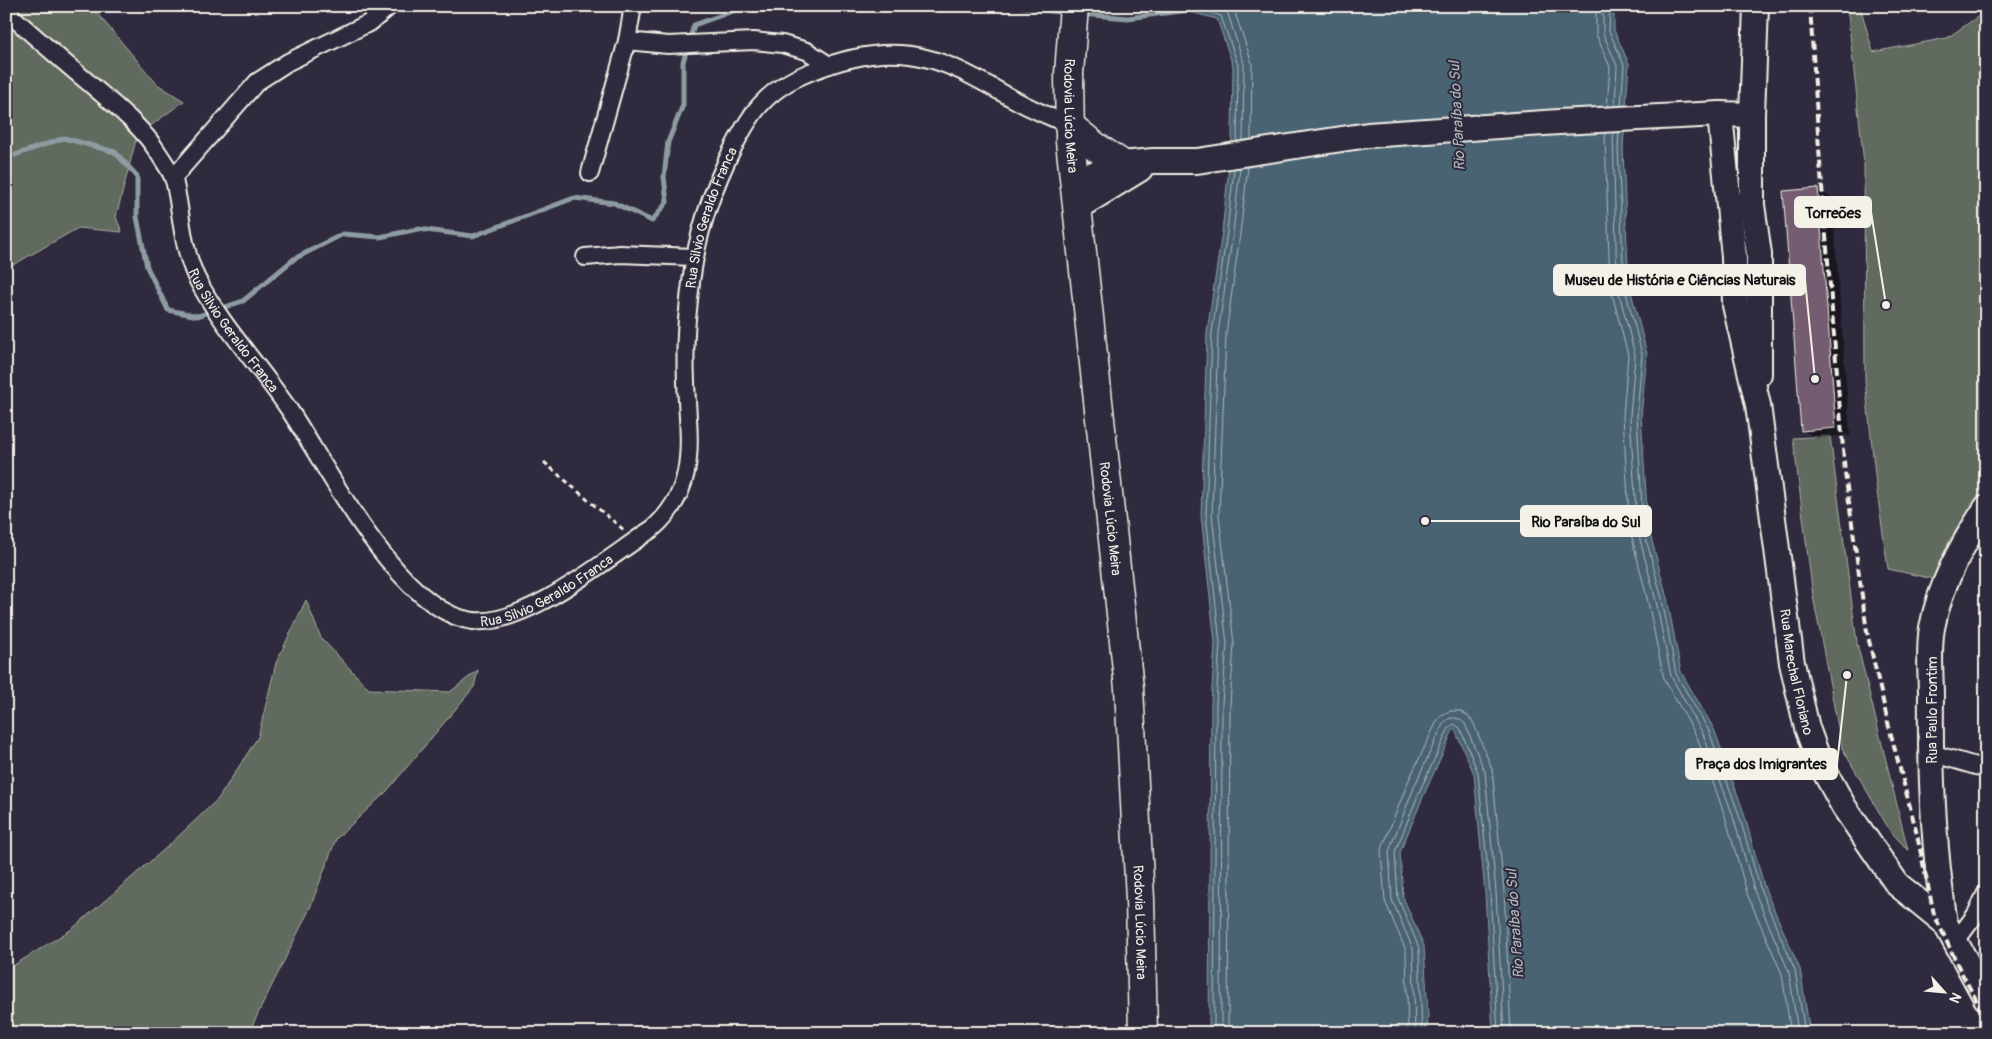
<svg xmlns="http://www.w3.org/2000/svg" width="1992" height="1039" font-family="Pangolin,sans-serif">
<rect width="100%" height="100%" fill="#2f2a3d"/>
<filter id="ink" filterUnits="userSpaceOnUse"><feTurbulence type="fractalNoise" baseFrequency=".02" numOctaves="2"/><feDisplacementMap in="SourceGraphic" scale="10" xChannelSelector="R" yChannelSelector="G"/><feConvolveMatrix kernelMatrix="1 2 1 2 8 2 1 2 1" color-interpolation-filters="sRGB"/></filter>
<g filter="url(#ink)">
<path fill="#616b5f" stroke="#aaaea4" d="M6,6H91L157,84L184,101L137,136L116,217L122,232L78,228L6,269Z
M1847,6H1860L1873,52L1947,38L1986,11V484L1949,541L1934,579L1888,569L1876,484L1865,380L1864,164Z
M1830,436L1857,643L1908,850L1890,831L1842,748L1813,596L1793,438Z
M306,600L321,638L369,689L450,692L478,670L474,687L387,791L336,839L310,908L252,1026L247,1033H6V970L72,929L167,847L218,799L258,737L276,663Z"/>
<path fill="#4a6373" stroke="#8e9ca2" d="M1191,6H1614V30L1629,64L1623,147L1626,226L1629,284L1647,354L1641,416L1648,526L1667,598L1681,672L1714,729L1743,810L1765,889L1800,969L1810,1033H1493L1485,893L1474,774L1454,728L1426,790L1400,852L1403,897L1424,946L1428,1015L1427,1033H1209L1211,703L1215,643L1201,515L1207,332L1222,232L1232,138L1233,66L1217,19L1182,10Z"/>
<path fill="#0007" d="M1818,190L1832,198L1850,435L1817,438L1802,430Z"/>
<g fill="none" stroke-linecap="round" stroke-linejoin="round">
<path stroke="#b0b8b9" stroke-width="1" d="M1191,6L1221,16L1238,65L1237,142
M1213,6L1222,9L1228,14L1244,64L1243,141
M1231,6L1235,13L1252,63L1251,140
M1596,6V34L1610,67L1607,106
M1603,6V33L1617,66L1615,106
M1610,6L1609,31L1624,65L1621,106
M1613,132L1617,285L1635,355L1630,416L1637,528L1656,601L1671,676L1703,734L1732,813L1755,893L1789,972L1798,1033
M1619,132L1618,147L1624,285L1642,354L1637,416L1643,527L1662,599L1676,674L1709,731L1738,812L1761,891L1795,970L1805,1033
M1605,133L1610,286L1628,355L1623,416L1630,530L1648,602L1664,679L1697,737L1725,816L1748,896L1782,974L1791,1033
M1214,1033L1216,703L1220,643L1206,515L1212,332L1227,232L1234,169
M1221,1033L1222,703L1227,644L1212,515L1218,333L1233,233L1240,168
M1228,1033L1230,704L1234,644L1219,515L1226,334L1240,234L1248,167
M1408,1033L1406,951L1385,901L1381,851L1408,782L1437,721L1441,715L1450,711H1460L1468,716L1473,722L1492,769L1504,891L1511,1033
M1415,1033L1413,949L1392,900L1389,851L1415,785L1443,724C1449,716 1459,716 1465,724L1485,772L1496,892L1504,1033
M1422,1033L1419,948L1398,898L1395,852L1421,788L1449,728L1454,724L1460,728L1478,773L1490,892L1498,1033"/>
<path stroke="#8e9ca2" stroke-width="5" d="M1019,6L1065,13
M1081,14L1128,18L1187,10
M6,158L64,138L115,152L137,176V217L147,267L168,310L198,316L243,301L294,259L343,234L380,237L418,229L473,236L574,198L614,203L652,221L667,202L664,177L668,142L683,105V62L694,25L747,6"/>
</g>
<path fill="#745d71" stroke="#f4f1e8" d="M1818,188L1836,428L1801,431L1783,191Z"/>
<g fill="none" stroke-linecap="round" stroke-linejoin="round">
<defs>
<g id="street">
<path d="M633,6L627,41L668,45L754,41L782,44L807,51L829,65"/>
<path id="s1" d="M6,11C34,36 61,60 89,83C114,105 141,125 159,154C164,162 171,171 174,180C182,213 181,244 196,277C220,324 258,364 288,408C327,465 398,612 473,621C525,627 609,557 652,529C700,488 688,437 686,382C685,358 685,334 688,310C693,252 703,212 728,158C749,115 764,90 810,72C842,59 876,50 910,55C955,61 990,88 1029,107C1043,114 1056,119 1069,125"/>
<path d="M590,173L627,41"/>
<path d="M173,178L257,82L288,62L371,22L390,6"/>
<path d="M585,257L620,254L694,257"/>
<path d="M1931,753L1986,769"/>
<path d="M1956,941L1976,914L1986,893"/>
</g>
<g id="secondary">
<path d="M1756,6L1752,115V205L1759,254V374"/>
<path id="s2" d="M1720,114L1734,257L1735,305L1758,405L1792,663L1807,728L1819,761L1844,807L1897,884L1945,923L1986,998"/>
<path d="M1075,180L1122,164L1153,161H1197L1368,135L1559,122L1720,114L1752,115"/>
<path d="M1078,207L1140,169"/>
<path d="M1945,923C1933,847 1930,772 1931,696C1931,674 1928,650 1932,628C1940,584 1962,545 1986,508"/>
</g>
<g id="highway">
<path id="s3" d="M1074,6L1069,74L1070,141L1129,688L1140,899L1143,1033"/>
<path d="M1069,125L1096,147L1122,164"/>
</g>
</defs>
<use href="#street" stroke="#f4f1e8" stroke-width="20"/>
<use href="#secondary" stroke="#f4f1e8" stroke-width="28"/>
<use href="#highway" stroke="#f4f1e8" stroke-width="31"/>
<path stroke="#f4f1e8" stroke-width="3" stroke-dasharray="5 4" stroke-linecap="butt" d="M544,462L589,501L624,530"/>
<use href="#street" stroke="#2f2a3d" stroke-width="16"/>
<use href="#secondary" stroke="#2f2a3d" stroke-width="24"/>
<use href="#highway" stroke="#2f2a3d" stroke-width="28"/>
<path stroke="#f4f1e8" stroke-width="4" stroke-dasharray="8 4" stroke-linecap="butt" d="M1810,6L1819,149L1845,473L1867,632L1889,727L1915,826L1934,914L1960,970L1986,1018"/>
</g>
</g>
<g text-anchor="middle" stroke-width="4" stroke-linejoin="round" paint-order="stroke">
<g font-size="14" fill="#f4f1e8" stroke="#2f2a3d">
<text dy="5" stroke="none"><textPath href="#s3" startOffset="110">Rodovia Lúcio Meira</textPath></text>
<text dy="5" stroke="none"><textPath href="#s1" startOffset="1319">Rua Silvio Geraldo Franca</textPath></text>
<text dy="5" stroke="none"><textPath href="#s1" startOffset="405">Rua Silvio Geraldo Franca</textPath></text>
<text dy="5" stroke="none"><textPath href="#s3" startOffset="515">Rodovia Lúcio Meira</textPath></text>
<text dy="5" stroke="none"><textPath href="#s1" startOffset="870">Rua Silvio Geraldo Franca</textPath></text>
<text dy="5" stroke="none"><textPath href="#s2" startOffset="564">Rua Marechal Floriano</textPath></text>
<text transform="translate(1932 710) rotate(-90)" y="5">Rua Paulo Frontim</text>
<text dy="5" stroke="none"><textPath href="#s3" startOffset="920">Rodovia Lúcio Meira</textPath></text>
</g>
<g font-size="15" font-style="italic" fill="#b0b8b9" stroke="#2f2a3d">
<text transform="translate(1457 116) rotate(-93)" y="5">Rio Paraíba do Sul</text>
<text transform="translate(1515 924) rotate(-94)" y="5">Rio Paraíba do Sul</text>
</g>
</g>
<path fill="none" stroke="#f4f1e8" stroke-width="2" d="M1886 305L1871 212M1815 379L1805 280M1425 521L1521 521M1847 675L1837 764"/>
<g fill="#f4f1e8" stroke="#2f2a3d" stroke-width="2">
<circle cx="1886" cy="305" r="5"/>
<circle cx="1815" cy="379" r="5"/>
<circle cx="1425" cy="521" r="5"/>
<circle cx="1847" cy="675" r="5"/>
</g>
<g fill="#f4f1e8" stroke="#f4f1e8" stroke-width="2">
<rect x="1795" y="197" width="76" height="30" rx="5"/>
<rect x="1554" y="265" width="251" height="30" rx="5"/>
<rect x="1521" y="506" width="130" height="30" rx="5"/>
<rect x="1686" y="749" width="151" height="30" rx="5"/>
</g>
<g font-size="15" text-anchor="middle" font-weight="bold" fill="#111">
<text x="1833" y="218">Torreões</text>
<text x="1680" y="285">Museu de História e Ciências Naturais</text>
<text x="1586" y="527">Rio Paraíba do Sul</text>
<text x="1761" y="769">Praça dos Imigrantes</text>
</g>
<rect width="1992" height="1039" fill="none" stroke="#2f2a3d" stroke-width="25"/>
<rect x="12" y="12" width="1967" height="1014" fill="none" stroke="#f4f1e8" stroke-width="2" filter="url(#ink)"/>
<g transform="translate(1944 992) rotate(117)" stroke="#2f2a3d" stroke-width="4" paint-order="stroke">
<path d="M0-4L9 19L0 12L-9 19Z" fill="#f4f1e8"/>
<text y="-8" font-size="14" font-weight="bold" text-anchor="middle" fill="#f4f1e8">N</text>
</g>
</svg>
